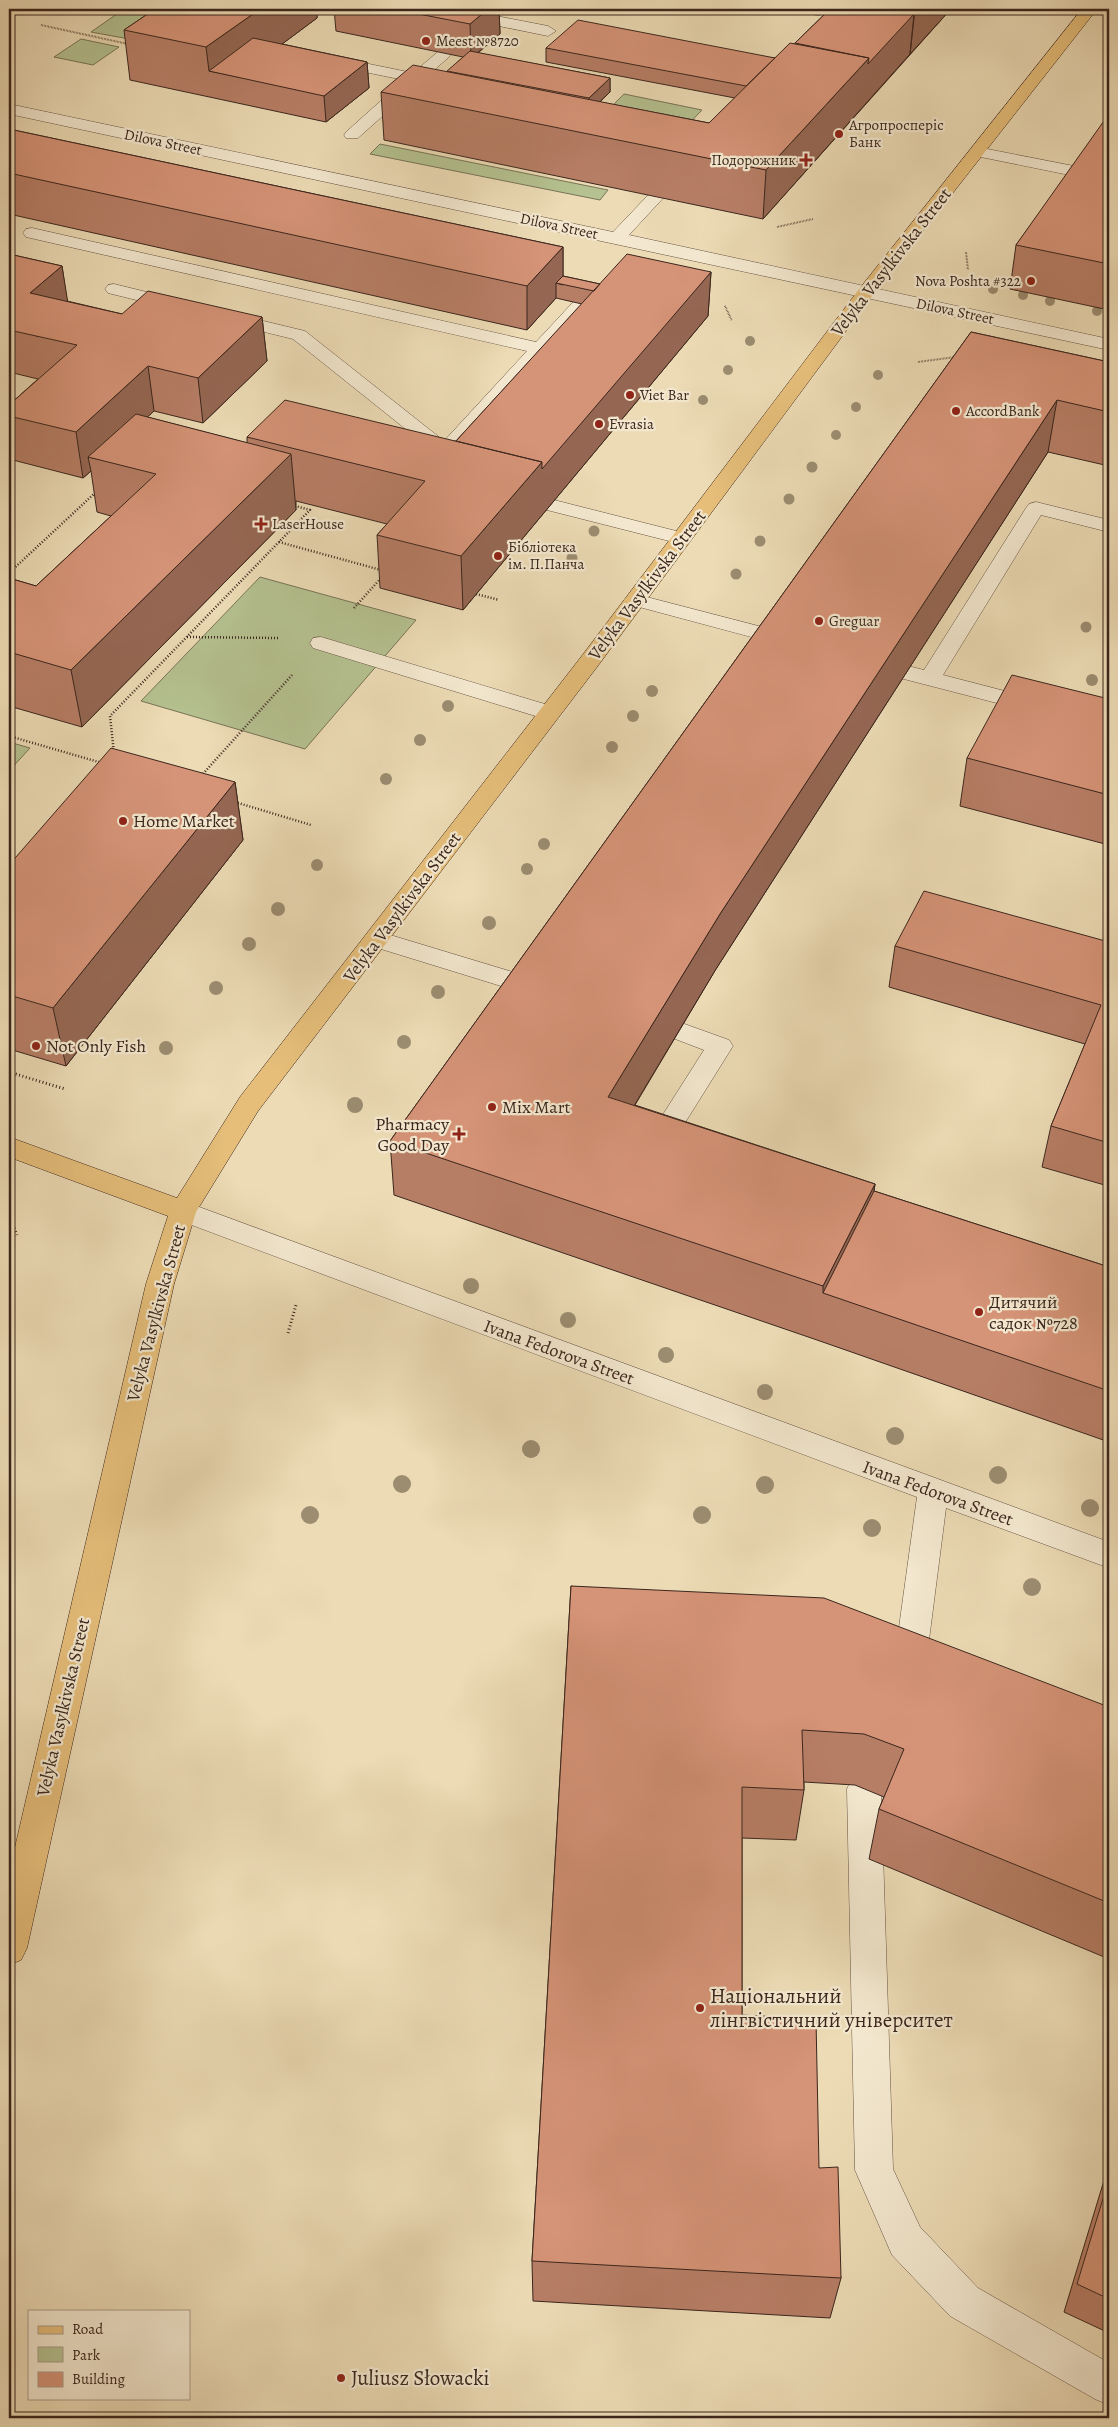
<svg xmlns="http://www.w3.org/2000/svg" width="1118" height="2427" font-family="Alegreya,serif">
<rect width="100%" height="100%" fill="#ecdbb5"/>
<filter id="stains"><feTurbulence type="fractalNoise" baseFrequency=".004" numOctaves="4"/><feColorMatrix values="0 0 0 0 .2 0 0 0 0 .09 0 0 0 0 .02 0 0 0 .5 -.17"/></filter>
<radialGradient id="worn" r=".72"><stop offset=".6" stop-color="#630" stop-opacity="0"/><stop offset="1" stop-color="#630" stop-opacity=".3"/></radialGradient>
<path fill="#b5c190" stroke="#787456" d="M124,9H172L129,39L91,32Z
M81,39L119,47L93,65L54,57Z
M624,94L702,110L675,138L596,122Z
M380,144L608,190L600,200L370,154Z
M260,577L416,620L305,749L141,701Z
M9,742L30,748L9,771Z"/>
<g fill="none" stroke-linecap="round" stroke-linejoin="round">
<defs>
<path id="minor" d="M803,9H828C822,18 814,15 805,12Z
M486,14L548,26L556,31L548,36L489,24L477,32H467L464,29L481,16Z
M445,48L453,53L450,56L358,138H346L344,135L346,132L404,80L325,64L322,61L325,58L330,56L413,73L440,50Z
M9,104L613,232L651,192H663L665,196L629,235L1109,339V350L9,114Z
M977,147L1089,169L1095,170L1097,174L1095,178L1089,179L971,155L969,152L971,149Z
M32,228L536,342L576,299H588L591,303L452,455H438L293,339L220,321L217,317L220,313L226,312L305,331L444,441L527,351L26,237L23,233L26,229Z
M114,284L183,301L186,305L183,309L177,310L108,293L105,289L108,285Z
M550,499L688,534L691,538L688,542L681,544L543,509L540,505L543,501Z
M1036,502L1109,520V532L1041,515L943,675L1109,718V732L900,678L897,673L900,668L908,666L924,670L1026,508L1029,504Z
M635,594L793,635L796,640L793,645L785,646L628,604L624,600L628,596Z
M321,637L558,708L561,713L558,718L550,720L542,718L313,648L310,643L313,638Z
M377,931L549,983L553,989L549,995L540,998L368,945L365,939L368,933Z
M679,1022L729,1040L733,1046L678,1134L684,1136L688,1143L684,1150L675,1153L652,1145L648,1138L704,1050L670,1037L666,1031L670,1025Z
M183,1201L1109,1542V1568L946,1508L925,1671L920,1681L909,1685L898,1681L893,1671L917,1497L173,1218L169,1211L173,1204Z
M864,1774L876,1778L881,1789L893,2169L920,2227L978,2288L1109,2363V2405L1095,2399L950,2316L892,2255L855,2170L847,1789L852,1778Z"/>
<path id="major" d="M1082,9H1097L872,296L597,667L258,1111L196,1212L174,1284L27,1948L21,1960L9,1965V1873L146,1284L168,1216L9,1157V1137L177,1198L240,1097L581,657L860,288Z"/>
</defs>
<use href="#minor" stroke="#675343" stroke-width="1"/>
<use href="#major" stroke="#3b261d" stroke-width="1"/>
<path stroke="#3b261d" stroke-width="2" stroke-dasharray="0.5 1" stroke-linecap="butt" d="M41,25L128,44
M777,227L813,219
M966,252L968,270
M725,306L732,321
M918,362L955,357"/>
<path stroke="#3b261d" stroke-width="2.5" stroke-dasharray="1 2" stroke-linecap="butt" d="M279,542L381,570
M9,573L96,492
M476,594L499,600
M354,608L382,577
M187,637L278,638
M9,736L102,763
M114,753L110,716L310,510L292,505
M201,776L292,675
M235,802L311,825"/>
<path stroke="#3b261d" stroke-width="3" stroke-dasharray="1 2.5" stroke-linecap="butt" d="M9,1072L65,1089
M9,1215L17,1235
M288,1333L296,1305"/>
<use href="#minor" fill="#f3e8cf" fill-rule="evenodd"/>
<use href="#major" fill="#e6be7a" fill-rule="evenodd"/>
</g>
<g fill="#9c8d71">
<circle cx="993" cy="289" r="5"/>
<circle cx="1023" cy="295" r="5"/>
<circle cx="1050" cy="301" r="5"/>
<circle cx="1097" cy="311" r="5"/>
<circle cx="750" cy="341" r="5"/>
<circle cx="728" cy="370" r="5"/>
<circle cx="878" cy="375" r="5"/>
<circle cx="703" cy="400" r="5"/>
<circle cx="856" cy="407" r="5"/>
<circle cx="836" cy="435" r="5"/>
<circle cx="812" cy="467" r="5.5"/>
<circle cx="789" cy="499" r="5.5"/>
<circle cx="594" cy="531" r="5.5"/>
<circle cx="760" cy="541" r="5.5"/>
<circle cx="572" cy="558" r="5.5"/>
<circle cx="736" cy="574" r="5.5"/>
<circle cx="1086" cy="627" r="5.5"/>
<circle cx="1092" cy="680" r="6"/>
<circle cx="652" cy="691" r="6"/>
<circle cx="448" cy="706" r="6"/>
<circle cx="633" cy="716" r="6"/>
<circle cx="420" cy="740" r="6"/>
<circle cx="612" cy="747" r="6"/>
<circle cx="386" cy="779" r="6"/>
<circle cx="544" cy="844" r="6"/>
<circle cx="317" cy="865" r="6"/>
<circle cx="527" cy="869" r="6"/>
<circle cx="278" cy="909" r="7"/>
<circle cx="489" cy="923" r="7"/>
<circle cx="249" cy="944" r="7"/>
<circle cx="216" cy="988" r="7"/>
<circle cx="438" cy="992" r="7"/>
<circle cx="404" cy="1042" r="7"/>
<circle cx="166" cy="1048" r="7"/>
<circle cx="355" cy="1105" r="8"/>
<circle cx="471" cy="1286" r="8"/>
<circle cx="568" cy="1320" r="8"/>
<circle cx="666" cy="1355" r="8"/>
<circle cx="765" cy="1392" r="8"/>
<circle cx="895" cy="1436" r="9"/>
<circle cx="531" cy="1449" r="9"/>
<circle cx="998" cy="1475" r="9"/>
<circle cx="402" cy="1484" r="9"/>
<circle cx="765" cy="1485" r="9"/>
<circle cx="1090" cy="1508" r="9"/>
<circle cx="310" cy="1515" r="9"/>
<circle cx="702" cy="1515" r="9"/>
<circle cx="872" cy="1528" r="9"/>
<circle cx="1032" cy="1587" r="9"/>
</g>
<path fill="#b77e66" stroke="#3b261d" d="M155,9H317V18L282,44L367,62L369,88L326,122L130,80L124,30Z
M334,9H499L500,34L478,53L610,78V92L600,102L709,123L735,98L546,62V48L775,58L795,43L830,9H951L763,219L384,140L381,92L447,72L463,57L336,31Z
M1109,118V310L1010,289L1016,245Z
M9,129L563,247V276L600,284L711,272L708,316L463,610L380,588L377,535L387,524L296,501V510L82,727L9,706V578L36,586L111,516L97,512L91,471L83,478L9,459V405L38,379L9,372V254L62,266L67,301L122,314L262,317L267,361L203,423L154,411L147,417L247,443V437L456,441L582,304L556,298L527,330L9,214Z
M971,332L1109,362V466L1048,452L716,969L635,1105L875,1184L874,1191L1109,1267V1442L817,1340L394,1195L390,1141Z
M1109,699V845L960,806L967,758Z
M235,782L243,840L66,1066L9,1049V865Z
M1109,942V1184L1108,1186L1042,1167L1051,1126L1085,1044L889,987L895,946Z
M571,1586L1109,1707V1959L869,1859L879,1809L884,1797L855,1785L804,1782V1790L796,1840L742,1838V2015L819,2168L841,2278L830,2318L533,2301L532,2261Z
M1109,2164V2333L1064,2312Z"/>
<path fill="#956753" stroke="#3b261d" d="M260,9H317V18L238,77L209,71L206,47Z
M488,9H499L500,34L471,58L470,24Z
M915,9H951L910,54Z
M914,14L910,54L763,219L766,170L869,58Z
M367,62L369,88L326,122L324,96Z
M610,78V92L589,112V98Z
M563,247V285L556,283V298L527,330V286Z
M62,266L69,310L37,337L30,293Z
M711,272L708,316L463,610L461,556L542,462Z
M262,317L267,361L203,423L198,378Z
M148,366L154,411L102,460L88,457L91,471L83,478L76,432Z
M1057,400L1048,452L716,969L607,1151L608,1097L720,914Z
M291,454L296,510L82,727L71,670Z
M235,782L243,840L66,1066L53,1008Z
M875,1184L867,1238L823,1293V1286Z"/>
<path fill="#d59377" stroke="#3b261d" d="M155,9H260L206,47L124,30Z
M393,9H488L470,24Z
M830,9H887L914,14L868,64L869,58L795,43Z
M578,20L775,58L746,86L546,48Z
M253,38L367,62L324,96L209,71Z
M790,43L869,58L766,170L381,92L413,65L709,123Z
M470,51L610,78L589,98L447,71Z
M1106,118L1109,119V264L1016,245Z
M9,129L563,247L527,286L9,173Z
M9,254L62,266L30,293L122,314L148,291L262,317L198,378L148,366L76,432L9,416V405L77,345L9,330Z
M627,254L711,272L542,469V462L456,441Z
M563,276L600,284L594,291L556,283Z
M971,332L1109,362V412L1057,400L720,914L608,1097L875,1184L823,1286L390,1141Z
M285,400L542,462L461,556L377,535L425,481L247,437Z
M136,414L291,454L71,670L9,652V578L36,586L156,474L88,457Z
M1012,675L1109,699V795L967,758Z
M111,748L235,782L53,1008L9,995V865Z
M924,891L1109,942V1143L1051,1126L1101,1005L895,946Z
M874,1191L1109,1267V1391L823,1293Z
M571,1586L824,1598L1109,1707V1903L879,1809L904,1749L864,1734L802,1730L804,1790L742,1787V2015L816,2019L819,2168L838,2167L841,2278L532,2261Z
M1109,2179V2299L1077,2284Z"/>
<g fill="#8f2418" stroke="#f3e8cf" stroke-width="2">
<circle cx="426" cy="41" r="5"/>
<circle cx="839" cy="134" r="5"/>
<path d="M803.5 152.5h5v5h5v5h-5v5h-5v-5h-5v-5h5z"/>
<circle cx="1031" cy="281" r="5"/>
<circle cx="630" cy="395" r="5"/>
<circle cx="956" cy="411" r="5"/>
<circle cx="599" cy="424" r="5"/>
<path d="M258.5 516.5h5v5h5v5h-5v5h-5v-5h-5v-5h5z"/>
<circle cx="498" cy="556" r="5"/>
<circle cx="819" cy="621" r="5"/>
<circle cx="123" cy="821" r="5"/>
<circle cx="36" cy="1046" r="5"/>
<circle cx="492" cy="1107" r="5"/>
<path d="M456.5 1126.5h5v5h5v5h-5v5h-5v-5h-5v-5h5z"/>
<circle cx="979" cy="1312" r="5"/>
<circle cx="700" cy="2008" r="5"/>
<circle cx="341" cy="2378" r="5"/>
</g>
<g text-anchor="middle" stroke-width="4.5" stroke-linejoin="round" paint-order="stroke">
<g font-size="15" fill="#3b261d" stroke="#f3e8cf" text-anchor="start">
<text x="436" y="46">Meest №8720</text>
<text x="849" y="130">Агропросперіс<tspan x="849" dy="17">Банк</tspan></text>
<text x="796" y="165" text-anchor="end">Подорожник</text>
<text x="1021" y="286" text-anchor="end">Nova Poshta #322</text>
<text x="640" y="400">Viet Bar</text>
<text x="966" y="416">AccordBank</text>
<text x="609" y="429">Evrasia</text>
<text x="272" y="529">LaserHouse</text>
<text x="508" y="552">Бібліотека<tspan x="508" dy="17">ім. П.Панча</tspan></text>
<text x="829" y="626">Greguar</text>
</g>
<g font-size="15" fill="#3b261d" stroke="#f3e8cf">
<text transform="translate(163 142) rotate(12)" y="5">Dilova Street</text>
<text transform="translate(559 226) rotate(12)" y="5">Dilova Street</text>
<text transform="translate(955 311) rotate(12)" y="5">Dilova Street</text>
</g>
<g font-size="18" fill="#3b261d" stroke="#f3e8cf">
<text transform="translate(891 262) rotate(-52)" y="6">Velyka Vasylkivska Street</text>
<text transform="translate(647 585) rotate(-53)" y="6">Velyka Vasylkivska Street</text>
<text transform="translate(402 907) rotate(-53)" y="6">Velyka Vasylkivska Street</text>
<text transform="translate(156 1313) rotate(-75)" y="6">Velyka Vasylkivska Street</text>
<text transform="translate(559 1352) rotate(20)" y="6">Ivana Fedorova Street</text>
<text transform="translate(938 1493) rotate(20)" y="6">Ivana Fedorova Street</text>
<text transform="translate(63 1707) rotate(-77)" y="6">Velyka Vasylkivska Street</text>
</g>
<g font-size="18" fill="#3b261d" stroke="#f3e8cf" text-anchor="start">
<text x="133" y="827">Home Market</text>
<text x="46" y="1052">Not Only Fish</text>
<text x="502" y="1113">Mix Mart</text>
<text x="449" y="1130" text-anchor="end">Pharmacy<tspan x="449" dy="21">Good Day</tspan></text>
<text x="989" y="1308">Дитячий<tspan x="989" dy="21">садок №728</tspan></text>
</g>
<g font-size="21" fill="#3b261d" stroke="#f3e8cf" text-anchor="start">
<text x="710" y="2003">Національний<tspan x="710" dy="24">лінгвістичний університет</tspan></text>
<text x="351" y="2385">Juliusz Słowacki</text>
</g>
</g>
<rect width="1118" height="2427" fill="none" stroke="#ecdbb5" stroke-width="30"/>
<rect x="10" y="10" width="1098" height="2407" fill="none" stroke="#3b261d" stroke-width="2.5"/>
<rect x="15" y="15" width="1088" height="2397" fill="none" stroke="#3b261d"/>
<rect x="28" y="2310" width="162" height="90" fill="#f3e8cf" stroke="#a99a88"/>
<rect x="38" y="2326" width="25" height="8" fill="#e6be7a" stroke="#a99a88"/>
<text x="72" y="2334" font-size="15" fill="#3b261d">Road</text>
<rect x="38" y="2347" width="25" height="15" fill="#b5c190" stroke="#a99a88"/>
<text x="72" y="2360" font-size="15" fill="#3b261d">Park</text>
<rect x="38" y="2372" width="25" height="15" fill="#d59377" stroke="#a99a88"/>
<text x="72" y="2384" font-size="15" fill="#3b261d">Building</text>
<rect width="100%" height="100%" filter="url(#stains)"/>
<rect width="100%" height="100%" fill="url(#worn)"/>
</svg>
